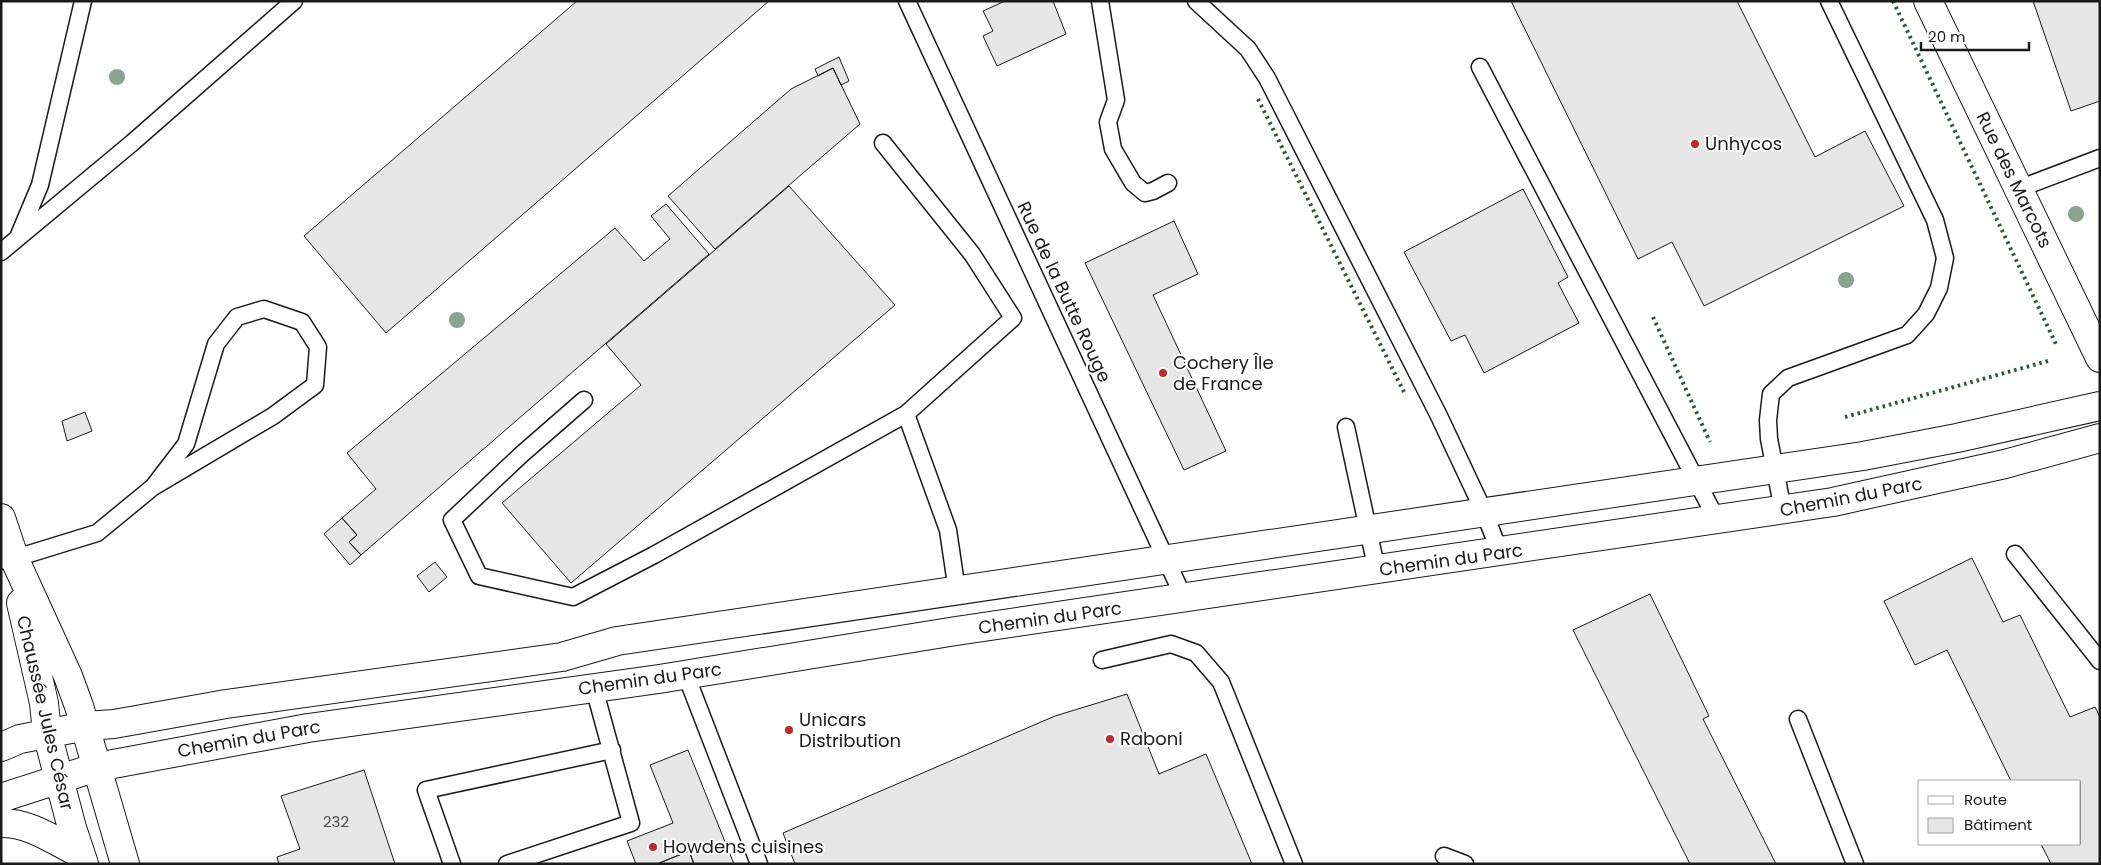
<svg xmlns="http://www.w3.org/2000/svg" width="2101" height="865" font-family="Poppins,sans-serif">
<rect width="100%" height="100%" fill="#fff"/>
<path fill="#e6e6e6" stroke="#1a1a1a" d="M577,1H769L386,333L304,236Z
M1005,1H1053L1066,34L997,66L983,36L993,31L983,11Z
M1511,1H1737L1815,157L1865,131L1904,206L1704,306L1672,242L1638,259Z
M2033,1H2100V101L2071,111Z
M839,57L849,81L841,85L833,68L818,76L815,69Z
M833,68L860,124L715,249L668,196L791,89Z
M789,186L895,305L571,583L502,503L641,385L606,344Z
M1523,189L1568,277L1558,283L1579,323L1484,373L1465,335L1451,341L1404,252Z
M666,204L709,254L361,555L349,542L357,535L342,518L376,489L347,453L615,228L644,261L670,239L651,216Z
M1174,221L1198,274L1153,295L1226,451L1184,470L1085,263Z
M85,412L92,431L67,441L62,421Z
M342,518L357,535L349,542L361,555L350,565L324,534Z
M1972,558L2003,622L2020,615L2070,717L2095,707L2100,717V864H2051L2041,844H2080V781H2011L1947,650L1915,665L1884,601Z
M435,562L447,577L429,592L417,576Z
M1650,594L1709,716L1703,719L1776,864H1690L1573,630Z
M1127,694L1159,774L1206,754L1252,864H795L783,833L1055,716Z
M688,750L734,864H694L689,851L657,864H636L627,841L673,823L650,765Z
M364,770L395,864H279L277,857L300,849L281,796Z
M689,851L694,864H657Z"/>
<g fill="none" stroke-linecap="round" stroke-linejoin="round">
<defs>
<path id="lane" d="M907,1L1184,598
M1100,1L1116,100L1108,122L1113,149L1133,183L1145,193L1153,191L1168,183
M1196,1L1248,49L1267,78L1439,416L1485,514L1500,553
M1480,67L1717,520
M883,143L972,254L1013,318L906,414L948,530L957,591
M2018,189L2100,158
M19,235L40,185L83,1
M1,252L132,143L294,1
M584,400L522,454L452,520L479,576L573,597L654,555L906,414
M1346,427L1377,571
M1783,510L1769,439L1768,420L1771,394L1788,378L1907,335L1926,314L1939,288L1945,258L1935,220L1829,1
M2015,554L2100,661
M6,561L97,533L153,487L273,416L315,385L318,347L302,322L264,309L237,317L216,344L186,444L153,487
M1102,660L1171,644L1196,653L1221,682L1294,864
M686,675L759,864
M1798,719L1855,864
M1444,856L1465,864
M452,864L426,790L612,750
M507,864L631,823L594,688"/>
<path id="street" d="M1928,1L2100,358"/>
<path id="secondary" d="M1,518L15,560L68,676L79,706L125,864
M21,603L44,703L47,733L72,828L84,864
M1,747L20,739L86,726L114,724L226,704L562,657L617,641L1863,456L1957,438L2100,406
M1,798L97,767L308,728L659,679L956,631L1833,502L2005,464L2100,438
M1,823C31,823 53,840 79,853"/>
</defs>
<use href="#lane" stroke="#1a1a1a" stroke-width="19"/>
<use href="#street" stroke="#1a1a1a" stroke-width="30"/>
<use href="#secondary" stroke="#1a1a1a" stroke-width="30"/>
<use href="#lane" stroke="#fff" stroke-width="16"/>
<use href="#street" stroke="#fff" stroke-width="28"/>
<use href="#secondary" stroke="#fff" stroke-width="28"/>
<path stroke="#2b5a34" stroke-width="4" stroke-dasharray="2.5 4" stroke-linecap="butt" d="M1893,1L2056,344
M1258,99L1404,392
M1653,317L1710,442
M1845,417L2048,361"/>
</g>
<g fill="#8aa48f">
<circle cx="117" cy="77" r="8"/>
<circle cx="2076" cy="214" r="8"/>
<circle cx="1846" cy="280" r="8"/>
<circle cx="457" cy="320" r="8"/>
</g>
<g fill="#c62828" stroke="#fff" stroke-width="2">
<circle cx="1695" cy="144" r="5"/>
<circle cx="1163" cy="373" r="5"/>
<circle cx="789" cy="730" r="5"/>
<circle cx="1110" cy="739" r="5"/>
<circle cx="653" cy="847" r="5"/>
</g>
<g text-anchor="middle" stroke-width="4" stroke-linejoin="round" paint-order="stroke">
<g font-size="15" fill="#4d4d4d">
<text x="336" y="827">232</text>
</g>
<g font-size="18" fill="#1a1a1a" stroke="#fff" text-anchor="start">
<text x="1705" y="150">Unhycos</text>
<text x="1173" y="369">Cochery Île<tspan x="1173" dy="21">de France</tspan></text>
<text x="799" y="726">Unicars<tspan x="799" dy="21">Distribution</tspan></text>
<text x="1120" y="745">Raboni</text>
<text x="663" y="853">Howdens cuisines</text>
</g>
<g font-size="18" fill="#1a1a1a" stroke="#fff">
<text transform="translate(2014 180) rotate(64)" y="6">Rue des Marcots</text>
<text transform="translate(1064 292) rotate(65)" y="6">Rue de la Butte Rouge</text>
<text transform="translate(1851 497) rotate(-11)" y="6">Chemin du Parc</text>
<text transform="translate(1451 560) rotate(-8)" y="6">Chemin du Parc</text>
<text transform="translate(1050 618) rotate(-8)" y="6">Chemin du Parc</text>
<text transform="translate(650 679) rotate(-8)" y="6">Chemin du Parc</text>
<text transform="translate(45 713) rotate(77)" y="6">Chaussée Jules César</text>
<text transform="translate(249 739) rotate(-10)" y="6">Chemin du Parc</text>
</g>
</g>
<rect width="2101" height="865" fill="none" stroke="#1a1a1a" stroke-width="5"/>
<rect x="1918" y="780" width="162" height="65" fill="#ffffff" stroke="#a3a3a3"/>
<rect x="1928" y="796" width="25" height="8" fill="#ffffff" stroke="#a3a3a3"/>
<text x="1964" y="805" font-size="15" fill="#1a1a1a">Route</text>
<rect x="1928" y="818" width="25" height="15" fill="#e6e6e6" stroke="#a3a3a3"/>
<text x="1964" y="830" font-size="15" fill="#1a1a1a">Bâtiment</text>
<path d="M1921 42v8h108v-8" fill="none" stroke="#1a1a1a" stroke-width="2.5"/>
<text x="1928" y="42" font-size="15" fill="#1a1a1a" stroke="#ffffff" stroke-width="4" paint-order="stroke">20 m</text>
</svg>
